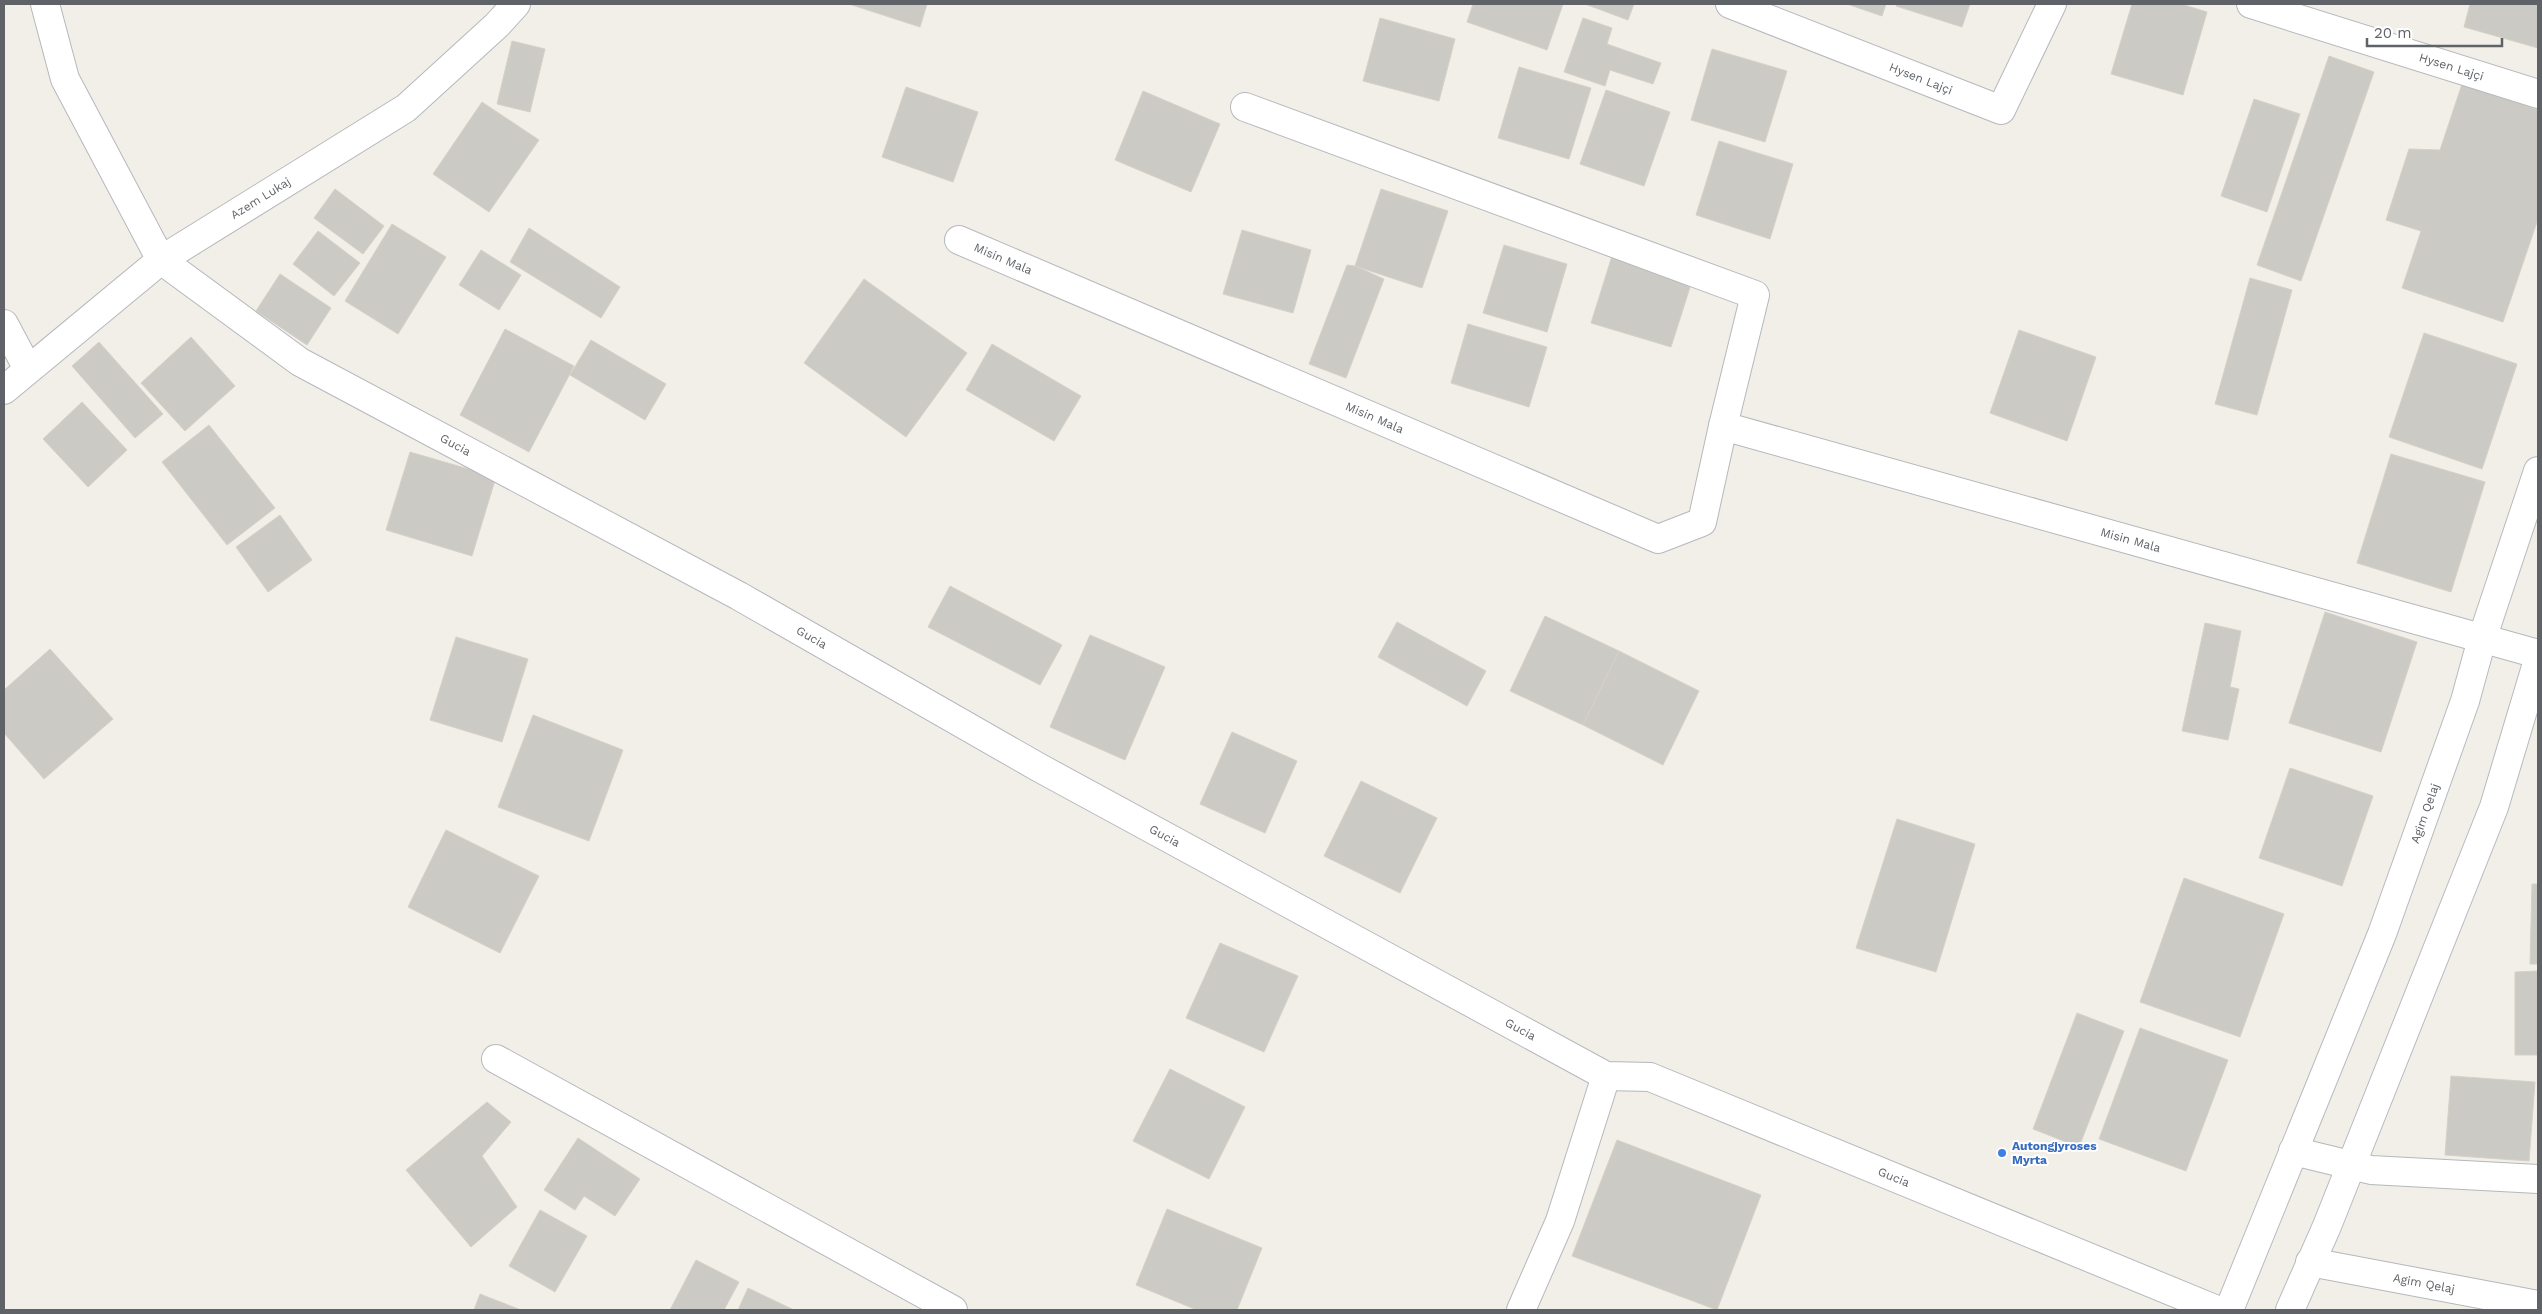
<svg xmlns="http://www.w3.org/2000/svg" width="2542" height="1314" font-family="'Work Sans',sans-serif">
<rect width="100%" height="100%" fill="#f1efe8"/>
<path fill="#cccac5" stroke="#d6d1c6" d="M849,4H927L920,27Z
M1473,4H1563L1547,50L1467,22Z
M1585,4H1634L1628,20Z
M1847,4H1886L1882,16Z
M1897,4H1970L1962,27L1896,6Z
M2132,4H2181L2207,12L2183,95L2111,74Z
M2470,4H2538V48L2464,27Z
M1380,18L1455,39L1439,101L1363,81Z
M1583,18L1612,28L1607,44L1661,63L1653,84L1610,70L1605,86L1564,72Z
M512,41L545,49L530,112L497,104Z
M1712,49L1787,71L1765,142L1691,120Z
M2329,56L2374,72L2301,281L2257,265Z
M1519,67L1591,88L1569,159L1498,138Z
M2462,84L2538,110V219L2503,322L2402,288L2421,231L2386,220L2409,149L2440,150Z
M906,87L978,112L953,182L882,157Z
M1606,90L1670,112L1644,186L1580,164Z
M1143,91L1220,124L1191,192L1115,160Z
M2254,99L2300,114L2267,212L2221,196Z
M482,102L539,140L489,212L433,174Z
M1719,141L1793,164L1770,239L1696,215Z
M335,189L384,226L363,254L314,218Z
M1381,189L1448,211L1422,288L1355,266Z
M392,224L446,257L398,334L345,301Z
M529,228L620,287L601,318L510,262Z
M1242,230L1311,250L1293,313L1223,294Z
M318,231L360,263L334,296L293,264Z
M1504,245L1567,264L1547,332L1483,313Z
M481,250L521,275L499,310L459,285Z
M1612,256L1692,281L1671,347L1591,323Z
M1347,265L1355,266L1384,279L1346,378L1309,364Z
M280,274L331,308L307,345L256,311Z
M2250,278L2292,290L2257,415L2215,404Z
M864,279L967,353L906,437L804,363Z
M1468,324L1547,347L1529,407L1451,383Z
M505,329L574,366L529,452L460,415Z
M2019,330L2096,357L2067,441L1990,413Z
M2424,333L2517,364L2482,469L2389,437Z
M191,337L235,386L185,431L141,383Z
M591,340L666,384L645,420L570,375Z
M99,342L163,414L135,438L72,366Z
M992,344L1081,396L1054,441L966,390Z
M82,402L127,450L88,487L43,439Z
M209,425L275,508L227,545L162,462Z
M410,452L496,477L472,556L386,530Z
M2391,454L2485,482L2451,592L2357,563Z
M280,515L312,560L268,592L236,547Z
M950,586L1062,645L1040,685L928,627Z
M2325,612L2417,642L2381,752L2289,723Z
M1545,616L1619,651L1583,725L1510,691Z
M1397,622L1486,671L1467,706L1378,657Z
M2205,623L2241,631L2230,687L2239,689L2228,740L2182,731Z
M1090,635L1165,667L1125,760L1050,727Z
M456,637L528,659L502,742L430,720Z
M50,649L113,719L44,779L4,733V690Z
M1619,651L1699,691L1663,765L1583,725Z
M533,715L623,750L589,841L498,807Z
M1232,732L1297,761L1265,833L1200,804Z
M2290,768L2373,796L2342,886L2259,858Z
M1361,781L1437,818L1400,893L1324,856Z
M1897,819L1975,844L1936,972L1856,948Z
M446,830L539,876L500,953L408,907Z
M2184,878L2284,914L2240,1037L2140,1002Z
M2532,884H2538V964H2530Z
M1220,943L1298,976L1264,1052L1186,1018Z
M2538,971V1055H2515V972Z
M2077,1013L2124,1031L2079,1147L2033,1129Z
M2140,1028L2228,1060L2186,1171L2099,1139Z
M1170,1069L1245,1107L1209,1179L1133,1141Z
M2451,1076L2535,1082L2529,1161L2445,1155Z
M487,1102L511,1122L482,1156L517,1207L471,1247L406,1170Z
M578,1138L640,1179L615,1216L584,1196L575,1210L544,1190Z
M1617,1140L1761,1195L1717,1310L1572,1256Z
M1167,1209L1262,1248L1237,1310H1197L1136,1285Z
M540,1210L587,1236L555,1292L509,1266Z
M696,1260L739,1282L724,1310H670Z
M748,1288L794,1310H738Z
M480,1294L521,1310H474Z"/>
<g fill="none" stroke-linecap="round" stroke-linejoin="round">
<defs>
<g id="street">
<path id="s1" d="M45,4L65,79L161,260L300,362L739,596L1038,767L1606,1076L1650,1077L2217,1310"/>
<path id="s2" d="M1730,4L2001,110L2052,4"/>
<path id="s3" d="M2251,4L2538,94"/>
<path d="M1245,107L1755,295L1723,426"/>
<path id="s4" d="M959,240L1658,539L1702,522L1723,426L2538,654"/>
<path d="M4,324L28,369"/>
<path id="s5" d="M4,390L161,260L406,108L497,25L516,4"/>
<path d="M496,1059L953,1310"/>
<path d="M2293,1151L2371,1170L2538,1179"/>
<path id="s6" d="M2310,1262L2538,1305"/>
<path d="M1521,1310L1560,1221L1606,1076"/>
</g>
<g id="secondary">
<path id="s7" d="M2229,1310L2382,934L2465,701L2482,639L2538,471"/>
<path d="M2290,1310L2327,1226L2494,807L2538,660"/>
</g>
</defs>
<use href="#street" stroke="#b5b8bc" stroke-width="30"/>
<use href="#secondary" stroke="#b6babf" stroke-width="30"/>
<use href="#street" stroke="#fff" stroke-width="28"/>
<use href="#secondary" stroke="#fff" stroke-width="28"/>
</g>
<circle fill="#3f7fe0" stroke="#fff" stroke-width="2" cx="2002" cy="1153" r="5"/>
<g text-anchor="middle" stroke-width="4" stroke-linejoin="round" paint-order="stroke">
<g font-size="12" fill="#5f6368" stroke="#fff">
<text dy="4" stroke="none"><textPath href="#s3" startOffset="210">Hysen Lajçi</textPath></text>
<text dy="4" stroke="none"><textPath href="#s2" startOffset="205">Hysen Lajçi</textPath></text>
<text dy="4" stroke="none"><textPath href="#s5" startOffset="321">Azem Lukaj</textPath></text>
<text dy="4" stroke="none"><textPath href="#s4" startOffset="48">Misin Mala</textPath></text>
<text dy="4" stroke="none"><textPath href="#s4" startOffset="452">Misin Mala</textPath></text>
<text dy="4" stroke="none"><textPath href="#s1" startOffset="631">Gucia</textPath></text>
<text dy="4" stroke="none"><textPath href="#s4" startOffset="1329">Misin Mala</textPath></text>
<text dy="4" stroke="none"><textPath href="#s1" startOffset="1036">Gucia</textPath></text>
<text dy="4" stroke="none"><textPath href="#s7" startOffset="534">Agim Qelaj</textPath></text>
<text dy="4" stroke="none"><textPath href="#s1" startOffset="1441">Gucia</textPath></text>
<text dy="4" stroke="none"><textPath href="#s1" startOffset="1846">Gucia</textPath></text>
<text dy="4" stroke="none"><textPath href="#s1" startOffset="2251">Gucia</textPath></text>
<text dy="4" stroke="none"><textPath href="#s6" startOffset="116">Agim Qelaj</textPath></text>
</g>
<g font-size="12" font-weight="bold" fill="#366cbe" stroke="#fff" text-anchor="start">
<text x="2012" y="1150">Autongjyroses<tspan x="2012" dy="14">Myrta</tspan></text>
</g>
</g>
<rect width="2542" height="1314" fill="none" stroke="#5f6368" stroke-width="10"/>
<path d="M2367 38v8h135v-8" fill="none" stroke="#5f6368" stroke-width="2.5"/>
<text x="2374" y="38" font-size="15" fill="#5f6368" stroke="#ffffff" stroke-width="4" paint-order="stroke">20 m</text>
</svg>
